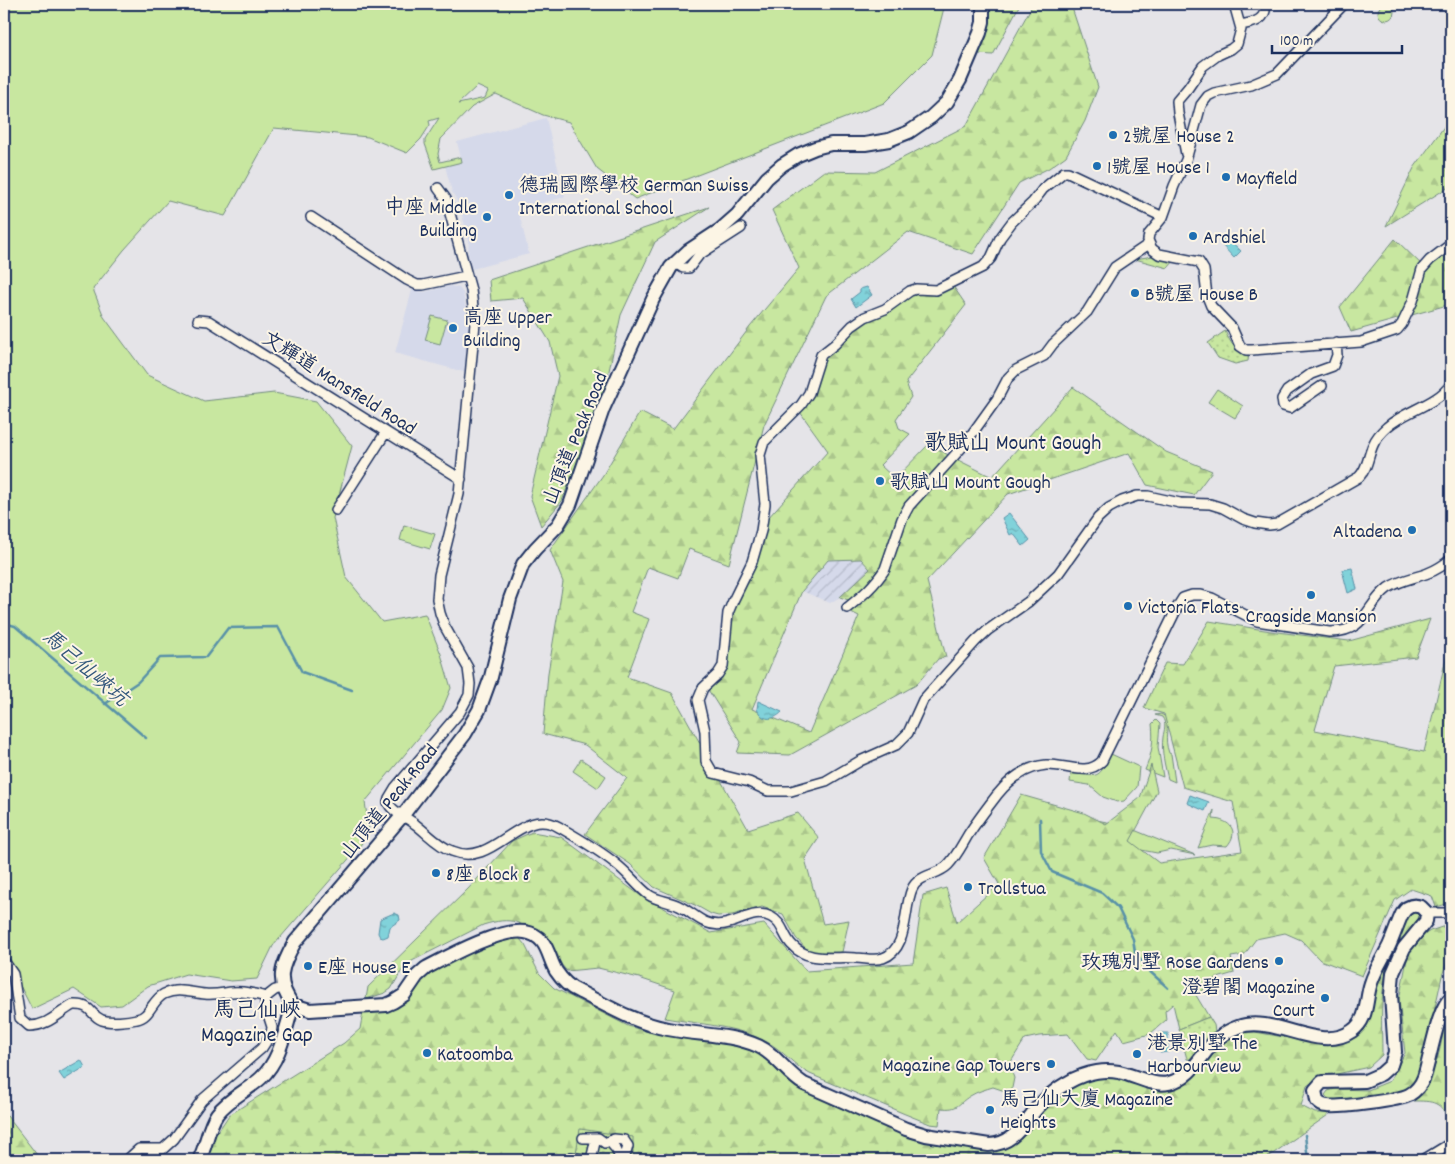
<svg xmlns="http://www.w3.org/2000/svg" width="1455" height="1164" font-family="Dekko,'LXGW WenKai TC',sans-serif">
<defs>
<pattern id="industrial-furrows" width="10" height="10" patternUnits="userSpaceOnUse" patternTransform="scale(1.25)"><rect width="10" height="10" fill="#d5d9ea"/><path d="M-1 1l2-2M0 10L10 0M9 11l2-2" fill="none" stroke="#b6bbcb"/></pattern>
<pattern id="forest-firs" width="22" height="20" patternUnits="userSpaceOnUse" patternTransform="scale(1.25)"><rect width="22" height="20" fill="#c8e7a0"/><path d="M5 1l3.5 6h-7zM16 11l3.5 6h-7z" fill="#abc68c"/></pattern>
<pattern id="park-dots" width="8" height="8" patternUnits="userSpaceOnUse" patternTransform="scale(1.25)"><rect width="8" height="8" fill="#c8e7a0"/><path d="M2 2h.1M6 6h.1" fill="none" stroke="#abc68c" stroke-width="1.8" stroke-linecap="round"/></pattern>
<pattern id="water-ripples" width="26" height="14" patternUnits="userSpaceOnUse" patternTransform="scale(1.25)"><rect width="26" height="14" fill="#81d2da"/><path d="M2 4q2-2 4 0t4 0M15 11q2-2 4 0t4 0" fill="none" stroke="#69abb4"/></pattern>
</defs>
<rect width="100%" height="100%" fill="#e5e4e8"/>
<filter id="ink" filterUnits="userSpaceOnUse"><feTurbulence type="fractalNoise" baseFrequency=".02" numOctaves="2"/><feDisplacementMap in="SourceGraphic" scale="10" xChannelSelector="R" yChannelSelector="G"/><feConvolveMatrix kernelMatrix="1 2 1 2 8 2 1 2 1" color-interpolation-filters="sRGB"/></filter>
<g filter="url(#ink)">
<path fill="#d5d9ea" d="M546,118L565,197L518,209L529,254L472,269L468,254L469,240L459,204L452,192L445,166L462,162L457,142Z
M451,286L459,288L463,293L467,314L468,329L464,372L395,353L412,290L424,292Z"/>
<path fill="url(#industrial-furrows)" d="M861,559L870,570L840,597L830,603L802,591L828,560Z"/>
<path fill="#c8e7a0" stroke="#728b7f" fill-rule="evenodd" d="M4,4H945L932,55L884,103L635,199L597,169L569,122L543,115L496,94L472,107L441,139L438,154L440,162L461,157L462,162L434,169L425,144V140L439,118L429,121L430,125L421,139L407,153L368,137L274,128L225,216L168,201L124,250L93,289L104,317L147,375L204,401L274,393L316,401L352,446L333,518L346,577L382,622L425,614L441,654L451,688L442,710L365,802L369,830L360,846L273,946L257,979L231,981L186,974L148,986L122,1005L101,1007L74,989L32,1009L8,962L4,903ZM477,86L488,91L485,98L458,104Z
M1378 12a8 8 0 1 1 16 0a8 8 0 1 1-16 0Z
M1153,256L1175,260L1168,268L1135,259Z
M432,316L447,320L440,344L425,340Z
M1217,389L1243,406L1235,418L1208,402Z
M404,525L435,534L430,549L400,540Z
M1161,714L1166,717C1170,729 1163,737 1169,753L1171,754L1175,782L1168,779C1165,766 1161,752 1163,737C1164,730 1167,724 1162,717L1155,715Z
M1156,720L1160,724L1158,747L1163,777L1145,770C1152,754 1154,741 1152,724Z
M1111,754L1139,767L1137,787L1124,801L1117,802L1103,797L1089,785L1070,782L1071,773C1098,777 1098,780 1111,754Z
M581,759L606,776L598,788L573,771Z
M1214,810L1213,819C1230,820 1240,831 1227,846L1212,845L1198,848Z
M1076,816L1122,825L1195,855L1171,850L1157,853L1136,849Z"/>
<path fill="url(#forest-firs)" stroke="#728b7f" d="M989,4H1020L993,55L979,54L989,22Z
M1033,4H1077L1073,11L1098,87L1085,121L1066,156L1049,168L1019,183L973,254L908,232L826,296L764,425L729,564L689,549L678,578L648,567L631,612L649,619L627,677L672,693L748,829L798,813L819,838L805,859L823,924L849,920L842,952L810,953L796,938L783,914L762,907L732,915L718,916L711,914L697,906L654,887L630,864L585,834L627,778L585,745L543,734L548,673L563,582L550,550L603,475L640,412L673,429L750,327L799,268L772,210L824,171L875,172L966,126Z
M1451,117V192L1447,188L1386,226L1414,168Z
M709,207L655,242L621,315L604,394L562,501L541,526L530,496L558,376L550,342L523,298L491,301L489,280Z
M1395,239L1425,268L1451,240V304L1351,332L1340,307Z
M953,286L966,305L906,382L911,397L896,419L899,428L910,434L880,465L895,479L929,444L950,456L938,468L907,504L882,567L878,574L851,601L840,597L870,569L861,559L828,560L802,591L752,709L809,733L859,616L849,611L874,590L912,508L956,459L992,477L1073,387L1166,452L1212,471L1194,495L1147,485L1129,453L1008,494L927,581L946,657L938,659L916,685L790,755L737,753L741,742L707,688L721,675L730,621L735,604L757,559L762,546L767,519L828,451L800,412L823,359L856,326L912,294Z
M1430,619L1416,657L1334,666L1315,730L1424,752L1451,637V903L1436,907L1432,896L1411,889L1395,900L1362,976L1320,960L1301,940L1285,933L1256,939L1244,955L1231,957L1234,973L1204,982V991L1194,992L1209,1017L1179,1029L1173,1004L1165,1011L1166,1020L1150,1034L1124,1041L1117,1030L1096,1061L1087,1059L1068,1034L1039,1036L1025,1039L1009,1065L1014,1078L1011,1093L993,1087C986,1089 976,1092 970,1096C957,1104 959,1110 941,1108L939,1125L930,1124L905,1114L810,1074C794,1066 783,1050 767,1042C738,1026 698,1024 665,1018L675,990L639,978L598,968L567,971C561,965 560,962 556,955C552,950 547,946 542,941C522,921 512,916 483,925L412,961L403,969L391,989L385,993L366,999L368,987L468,889L512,841L532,832L561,837L641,896L711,933L764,924L806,971L913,963L923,895L946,888L957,922L999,884L984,858L1021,795L1084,813L1106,824L1140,798L1151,765L1157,791L1130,841L1159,863L1242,851L1233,802L1183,787L1164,714L1144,708L1165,663L1183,664L1209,621L1277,632L1349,641Z
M1407,909L1422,914C1410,929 1396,944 1389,962C1379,992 1382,1025 1382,1055L1369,1067L1318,1078L1307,1086L1301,1106L1315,1113H1331L1264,1160H199L229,1115L344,1043L360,1029L363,1012L379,1010L422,976L497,940L513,936L520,939L525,945L539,973L554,988L628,1026L649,1032L738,1046L759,1054L899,1128L994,1150L1063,1084L1104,1076L1150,1088H1175L1183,1083L1221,1042L1237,1033L1255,1032L1318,1043L1352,1036Z
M1451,924V955H1449L1442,976L1422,1067L1413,1084L1400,1094L1335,1102L1329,1100L1325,1095L1328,1091L1335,1089L1368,1090L1390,1081L1405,1053L1399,1000L1410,944L1430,931Z
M1451,1007V1123C1440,1101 1435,1101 1411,1101C1439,1076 1440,1045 1448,1010Z
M4,1112L41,1160H4Z"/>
<path fill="url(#park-dots)" stroke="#728b7f" d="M1225,331C1230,342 1236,353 1249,354L1248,361L1235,364L1218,358L1208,343Z
M1209,1017L1214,1025L1215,1031L1204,1041L1190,1059H1187L1179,1029Z
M580,1129L633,1137V1160H576V1153Z"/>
<path fill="url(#water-ripples)" stroke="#5891a8" d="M1225,236L1241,251L1234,258L1219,242Z
M867,287L872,295L856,307L851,299L860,292V289Z
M1009,513L1030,540L1023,546L1013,533L1010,535L1002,518Z
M1352,568L1357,589L1348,593L1342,570Z
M758,701L782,712C773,721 762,721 757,709Z
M1190,795L1209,802L1205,811L1187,803Z
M394,913L399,915L400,920L390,927L388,936L383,938L380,937L378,933L380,919Z
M1159,1033H1168V1052L1160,1053Z
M81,1060L85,1067L64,1080L59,1073Z"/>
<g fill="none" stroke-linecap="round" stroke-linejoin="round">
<path stroke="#5891a8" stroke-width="2.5" d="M4,623L15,626L146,738
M105,704L138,682L160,658L206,657L228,628L278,627L302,672L352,690
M1040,819L1041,851L1052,872L1102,893L1118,908L1133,939L1135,952L1146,968L1168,988
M1305,1135L1308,1160"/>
<defs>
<path id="street" d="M1344,4L1277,74L1251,85L1214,93L1208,96L1201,105L1186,160L1174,186L1163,217L1149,234L1148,240L1152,249L1159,254L1199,262L1204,270L1207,296L1211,306L1232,328L1240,346L1246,350H1252L1361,342L1397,330L1402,324L1413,301L1422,269L1430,260L1451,244
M1240,25C1251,23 1262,22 1265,11L1263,4
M1186,154L1178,113L1177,101L1188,88L1203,66L1218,55L1231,49L1237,44L1241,29L1234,4
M438,188L446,199L471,290L475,323L459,494L439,575L437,599L440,613L445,627L468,668L470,684L469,695L460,712L395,788L389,798L388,802C391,812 407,817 415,824C427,833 438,846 452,851C495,869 520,804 559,827C578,838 599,850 616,864C628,873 637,886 649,895C658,901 669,901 679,906C688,910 696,918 705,922C730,933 750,906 771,917C783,923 783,936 792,945C808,963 835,956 856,958C865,958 874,961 883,958C909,949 903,909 912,889C919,874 937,876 948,865C956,857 962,845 968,835C977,821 987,808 997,795C1010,779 1025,767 1046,765C1065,764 1087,777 1102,761L1178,606L1183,598L1192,595H1201L1212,598L1257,621L1329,632C1367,633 1365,605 1388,588C1400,580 1415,578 1428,573C1436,570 1444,565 1451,559
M311,217L407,280L417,285H423L466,276
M1163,217L1068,172H1064L1043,189L1033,202L1012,222L1000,238L991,258L983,267L936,290L916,289L910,291L885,309L865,317L852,326L835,344L821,355L809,393L801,405L764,442L760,455L765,504L761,531L752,562L733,601L728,613L723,666L718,674L703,688L698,700L705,731L706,761L713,773L749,782L768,791H791L826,781L860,761L896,745L908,733L923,700L976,641L988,630L1028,602L1058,574L1098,518L1109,508L1122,501L1137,496H1148L1180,503L1210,504L1223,508L1243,519L1255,523L1269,525L1277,524L1359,477C1368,468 1368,456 1373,445C1376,438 1381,432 1387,427C1406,410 1437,405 1451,384
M675,263L683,268H689L699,255L741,228
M198,320L209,321L461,479
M1322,386L1290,408L1283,406L1282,399L1287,391L1311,374L1333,366L1337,355L1336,343
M336,510L386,432
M847,608C862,596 875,585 885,569L902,519L909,506L964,445L997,399L1008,378L1016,370L1044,356L1053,344L1087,312L1115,267L1149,244
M1427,913H1451
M4,961L13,974L20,1018L29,1026C48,1026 58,1013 73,1005C93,1004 89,1015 102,1020C111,1023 128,1021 137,1019C150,1017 152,1000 164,994C178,987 191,993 205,994C215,995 223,993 232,992C244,991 255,994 266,997
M583,1138H598L605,1143L614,1139L624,1140L628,1146L624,1160
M609,1141L616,1149L621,1160
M571,1157L588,1160
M127,1160L139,1149H163L174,1139L202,1100L262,1048L271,1034L272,1027L265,1005L266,997L275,990L283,988
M591,1160L596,1138
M1423,1160L1451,1143"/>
<path id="secondary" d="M293,1005L310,1010L386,1005L393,1002L404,995L417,976L426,968C449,956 500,928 525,932C548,936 547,955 556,971C562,980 568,987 578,991C607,1006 636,1023 668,1029C698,1035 730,1034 758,1046C777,1055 786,1073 804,1084L906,1129L926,1135L989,1145C1014,1144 1023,1124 1038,1107C1046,1098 1056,1089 1067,1083C1085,1072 1108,1067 1129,1075C1142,1079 1155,1086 1169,1083C1202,1074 1202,1039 1238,1027C1275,1014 1319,1054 1352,1031C1369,1019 1365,1000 1371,983C1375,970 1383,958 1389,946C1394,935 1397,925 1402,914C1407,906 1413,904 1421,907L1427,913L1426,921L1404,948L1393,973L1391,995L1395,1052L1391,1065L1381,1074L1365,1081L1322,1082L1315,1090L1317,1101C1320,1104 1322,1106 1327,1106C1338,1108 1400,1100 1409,1095C1416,1091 1421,1085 1424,1077C1430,1060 1438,1006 1451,998
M293,1005C275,981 281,966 295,942L403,815L465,734L479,710L491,677L510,599L523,564L535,549L558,525L570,505L603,409L653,299L671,267L688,251L720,230L737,215L767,178L782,165L798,155L815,148L831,144H865L889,140L909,132L931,117L947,102L960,80L980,33L983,22V4
M199,1160C207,1145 207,1129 217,1114C229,1098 247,1091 261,1078C281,1059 285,1030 293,1005"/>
</defs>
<use href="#street" stroke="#1b2f5e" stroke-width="12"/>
<use href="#secondary" stroke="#1b2f5e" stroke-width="16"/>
<use href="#street" stroke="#fcf5e5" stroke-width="9"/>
<use href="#secondary" stroke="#fcf5e5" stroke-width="12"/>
</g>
</g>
<g fill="#1f6fb2" stroke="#fcf5e5" stroke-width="2">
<circle cx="1113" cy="135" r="5"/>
<circle cx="1097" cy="166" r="5"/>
<circle cx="1226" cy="177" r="5"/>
<circle cx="509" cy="195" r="5"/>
<circle cx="487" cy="217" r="5"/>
<circle cx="1193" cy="236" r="5"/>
<circle cx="1135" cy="293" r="5"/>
<circle cx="453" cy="328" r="5"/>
<circle cx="880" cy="481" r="5"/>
<circle cx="1412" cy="530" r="5"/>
<circle cx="1311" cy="595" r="5"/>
<circle cx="1128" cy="606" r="5"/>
<circle cx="436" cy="873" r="5"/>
<circle cx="968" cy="887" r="5"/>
<circle cx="1279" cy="961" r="5"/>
<circle cx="308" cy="966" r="5"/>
<circle cx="1325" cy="998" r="5"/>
<circle cx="427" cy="1053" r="5"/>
<circle cx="1137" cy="1054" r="5"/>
<circle cx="1051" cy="1064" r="5"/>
<circle cx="990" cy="1110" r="5"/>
</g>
<g text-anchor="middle" stroke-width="4" stroke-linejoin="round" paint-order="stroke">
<g font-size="20" fill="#1b2f5e" stroke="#fcf5e5" text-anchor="start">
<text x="1123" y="142">2號屋 House 2</text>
<text x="1107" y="173">1號屋 House 1</text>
<text x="1236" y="184">Mayfield</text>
<text x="519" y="191">德瑞國際學校 German Swiss<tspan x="519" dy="23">International School</tspan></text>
<text x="477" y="213" text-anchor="end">中座 Middle<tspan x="477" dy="23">Building</tspan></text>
<text x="1203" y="243">Ardshiel</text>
<text x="1145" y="300">B號屋 House B</text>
<text x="463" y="323">高座 Upper<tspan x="463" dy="23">Building</tspan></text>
<text x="890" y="488">歌賦山 Mount Gough</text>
<text x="1402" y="537" text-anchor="end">Altadena</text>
<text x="1138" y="613">Victoria Flats</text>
<text x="1311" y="622" text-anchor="middle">Cragside Mansion</text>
<text x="446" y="880">8座 Block 8</text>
<text x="978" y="894">Trollstua</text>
<text x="1269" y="968" text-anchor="end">玫瑰別墅 Rose Gardens</text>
<text x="318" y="973">E座 House E</text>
<text x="1315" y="993" text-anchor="end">澄碧閣 Magazine<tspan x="1315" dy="23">Court</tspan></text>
<text x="1147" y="1049">港景別墅 The<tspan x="1147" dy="23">Harbourview</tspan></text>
<text x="437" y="1060">Katoomba</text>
<text x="1041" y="1071" text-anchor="end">Magazine Gap Towers</text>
<text x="1000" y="1105">馬己仙大廈 Magazine<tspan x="1000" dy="23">Heights</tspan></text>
</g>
<g font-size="20" fill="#1b2f5e" stroke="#fcf5e5">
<text transform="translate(340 382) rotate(32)" y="7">文輝道 Mansfield Road</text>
<text transform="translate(574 438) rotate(-68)" y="7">山頂道 Peak Road</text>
<text transform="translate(388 801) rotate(-51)" y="7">山頂道 Peak Road</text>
</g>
<g font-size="21" font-style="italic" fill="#34587d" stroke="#fcf5e5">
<text transform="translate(86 667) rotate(41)" y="7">馬己仙峽坑</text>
</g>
<g font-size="22" fill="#1b2f5e" stroke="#fcf5e5">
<text x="1013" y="449">歌賦山 Mount Gough</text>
<text x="257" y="1016">馬己仙峽<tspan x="257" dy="25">Magazine Gap</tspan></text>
</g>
</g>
<rect width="1455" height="1164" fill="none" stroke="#fcf5e5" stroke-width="20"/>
<rect x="10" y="10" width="1435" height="1144" fill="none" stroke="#1b2f5e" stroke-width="2" filter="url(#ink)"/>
<path d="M1272 45v8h130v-8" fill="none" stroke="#1b2f5e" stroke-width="2.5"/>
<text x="1280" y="45" font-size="15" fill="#1b2f5e" stroke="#fcf5e5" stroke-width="4" paint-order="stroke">100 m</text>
</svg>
